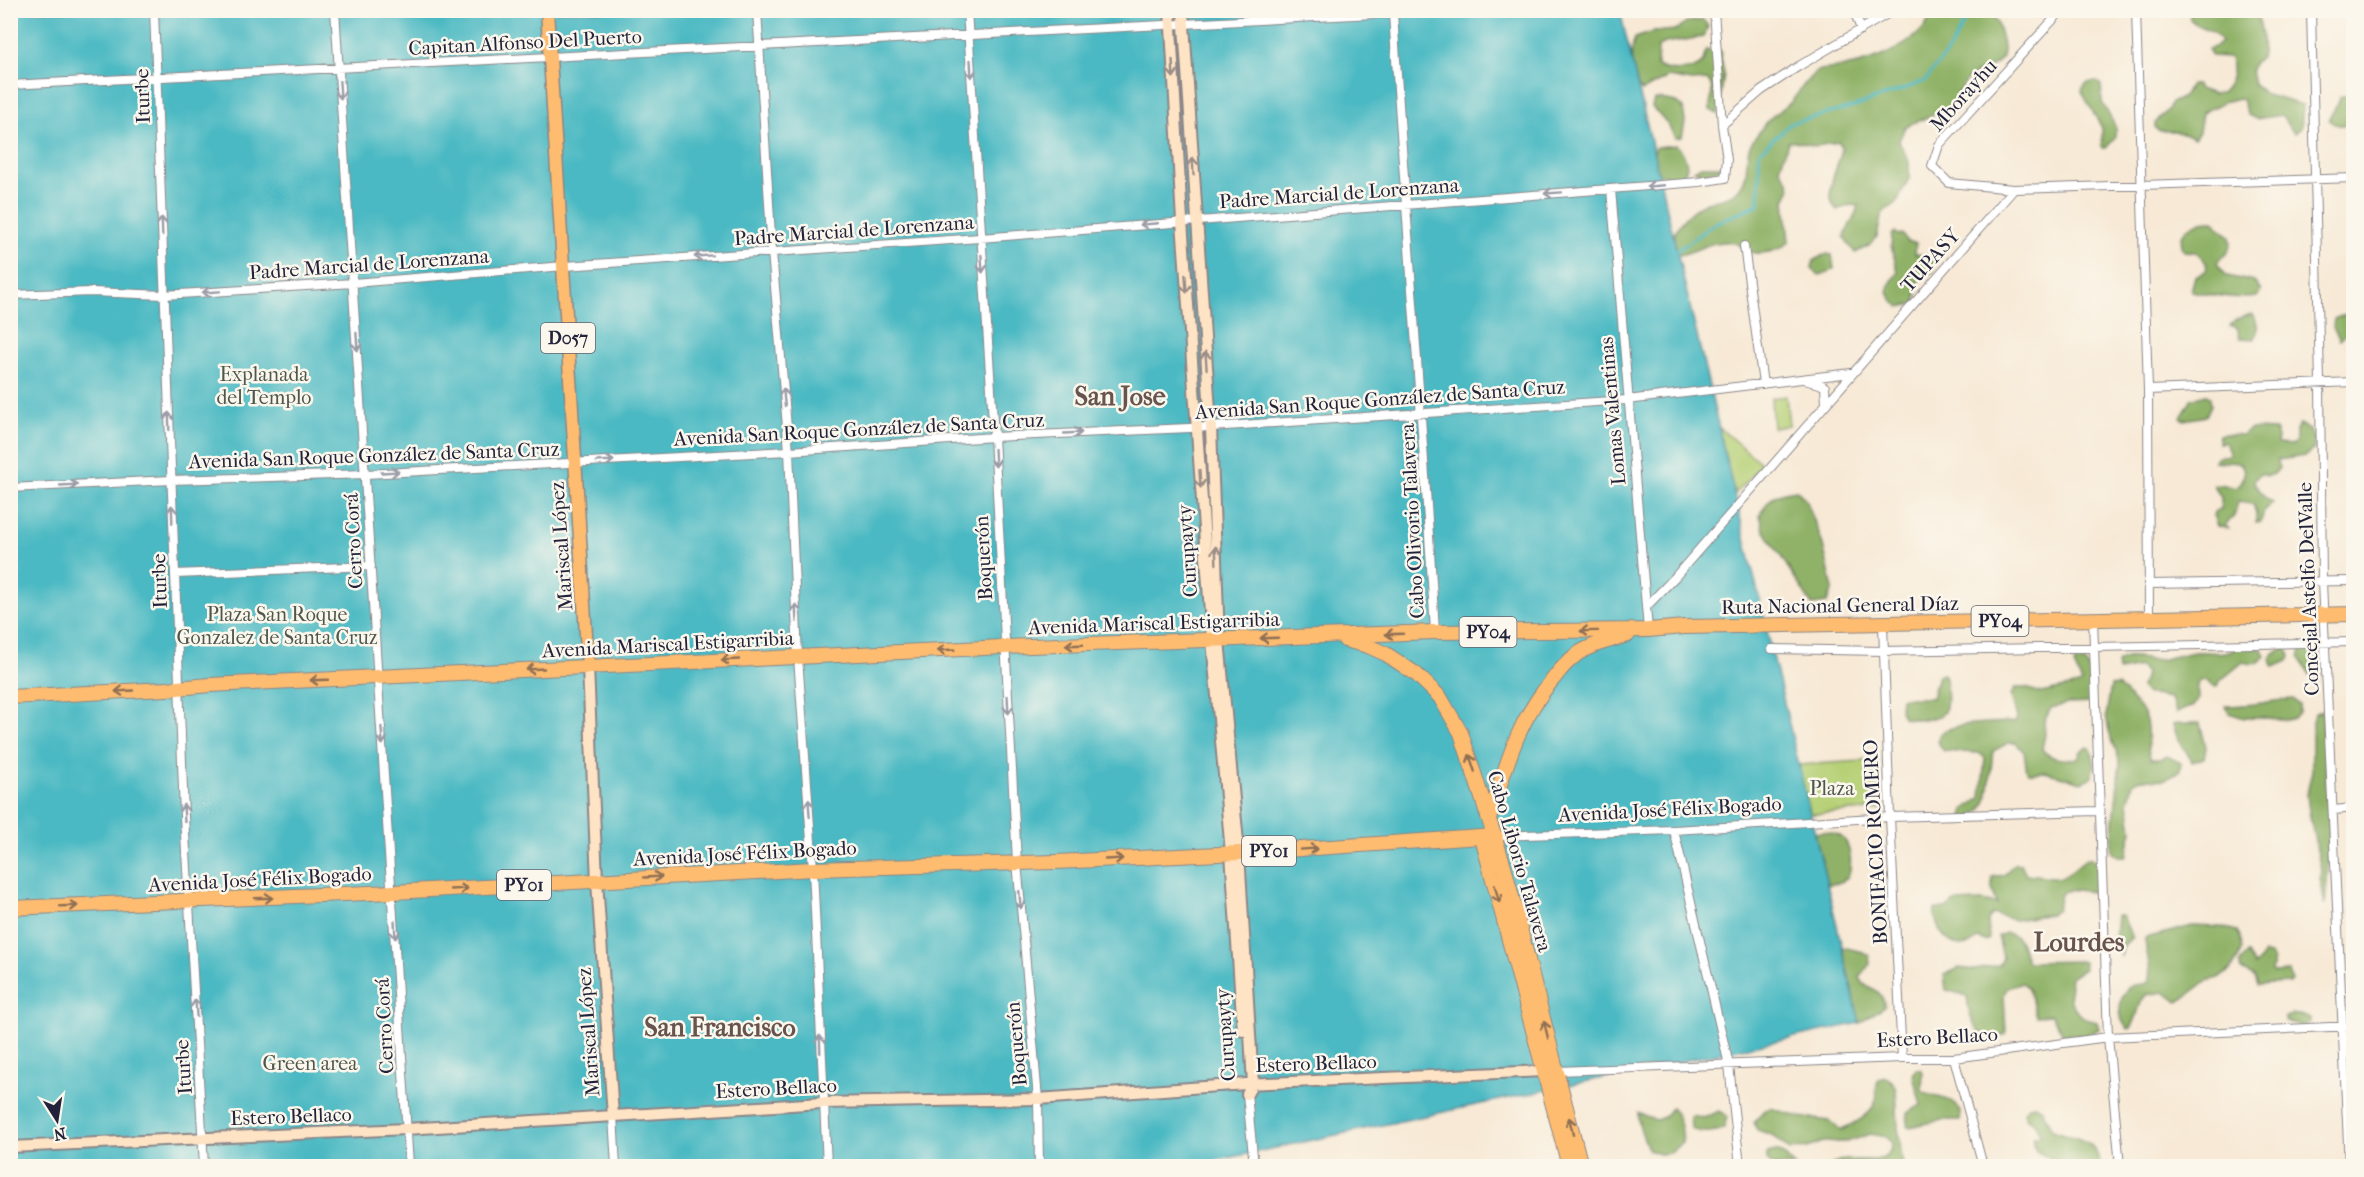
<svg xmlns="http://www.w3.org/2000/svg" width="2364" height="1177" font-family="'IM FELL French Canon',serif">
<rect width="100%" height="100%" fill="#fbf7ec"/>
<filter id="ink" filterUnits="userSpaceOnUse"><feTurbulence type="fractalNoise" baseFrequency=".0167" numOctaves="2"/><feDisplacementMap in="SourceGraphic" scale="12" xChannelSelector="R" yChannelSelector="G"/><feConvolveMatrix kernelMatrix="1 2 1 2 8 2 1 2 1" color-interpolation-filters="sRGB"/></filter>
<filter id="wash" filterUnits="userSpaceOnUse"><feTurbulence type="fractalNoise" baseFrequency=".008" numOctaves="4" result="noise"/><feDisplacementMap in="SourceGraphic" scale="24" xChannelSelector="R" yChannelSelector="G"/><feGaussianBlur stdDeviation="1.35" result="paint"/><feColorMatrix in="noise" values="0 0 0 0 0 0 0 0 0 0 0 0 0 0 0 0 0 1.4 0 .05"/><feComposite in="paint" operator="in"/></filter>
<g filter="url(#wash)">
<rect width="100%" height="100%" fill="#f7e9d5"/>
<path fill="#b6d076" stroke="#6c7958" stroke-width="1.5" d="M1786,396L1789,425L1773,428L1771,398Z
M1716,425L1762,464L1709,522Z
M1878,760L1882,809L1786,816L1783,766Z"/>
<path fill="#90b267" stroke="#596a51" stroke-width="1.5" d="M1933,11H2000L1993,15C1999,23 2000,32 2002,41C2008,70 1985,64 1969,78C1960,86 1957,101 1947,108C1938,115 1916,120 1905,127L1899,141L1909,162V178L1896,204L1884,211L1881,217L1877,237L1869,246L1855,253L1844,237L1859,206L1850,205L1837,210C1821,194 1839,167 1842,148L1839,142L1816,146L1795,141L1788,142L1780,169L1789,182L1790,190L1785,200L1789,242C1780,251 1758,257 1746,250C1740,247 1737,242 1730,242C1709,240 1692,255 1676,255C1674,249 1672,243 1673,237C1677,223 1694,207 1707,202C1717,199 1729,198 1737,191C1751,176 1744,165 1749,148C1750,143 1763,127 1767,122C1773,114 1784,109 1791,102C1799,93 1807,77 1818,71C1825,68 1837,69 1845,67C1876,61 1923,43 1933,11Z
M2202,11H2254C2262,20 2264,47 2261,58L2254,62L2251,70L2254,85L2266,95L2303,105L2301,128L2295,133C2288,128 2287,121 2281,115L2256,119L2248,115L2242,100L2239,98L2223,102L2202,113L2199,132L2194,138L2175,131H2158L2155,127V123L2168,110L2171,103L2182,98L2190,85H2197L2199,89L2213,94L2221,93C2231,84 2236,70 2229,57L2212,56L2208,49L2215,47L2221,42C2211,24 2201,32 2190,19V12Z
M1703,20L1708,26L1703,37L1665,43L1658,47L1657,66C1670,73 1693,73 1703,62L1706,50L1720,51L1724,74L1718,114L1710,110C1709,100 1716,89 1708,80L1692,81L1668,77L1642,91C1629,81 1630,52 1635,38L1653,32L1676,30L1688,22Z
M2096,81L2101,85L2102,102L2115,126V138L2106,148H2102V128L2082,92C2083,84 2089,82 2096,81Z
M2353,86V124C2345,125 2336,127 2329,120L2340,97L2351,94Z
M1661,99L1676,102L1683,107L1685,122L1682,137L1675,138L1668,125L1652,107L1654,100Z
M1676,145C1683,150 1691,166 1684,174C1683,175 1675,179 1674,179L1658,173L1652,159L1656,147Z
M1701,166H1722V169L1702,173L1694,170Z
M2214,221L2218,227L2230,236L2231,243L2227,254L2220,258L2217,264L2227,276L2254,282L2261,291L2257,297C2243,300 2205,294 2191,291L2195,276L2206,271C2209,263 2202,257 2196,252L2184,251C2174,230 2196,220 2214,221Z
M1895,232L1898,235L1902,234L1907,242L1916,243L1915,254L1933,256L1937,259L1933,272L1920,277L1915,304L1900,307C1883,294 1886,288 1898,272L1891,246L1892,235Z
M1826,254L1832,255L1834,269L1828,273L1819,275L1812,268L1813,261Z
M2348,313L2353,314V328L2340,340L2333,327L2334,319Z
M2251,314C2259,320 2258,331 2255,339L2240,338L2237,327L2230,326L2235,320Z
M2206,395L2210,397L2211,405L2206,416L2184,420L2181,418C2183,412 2189,407 2191,399Z
M2299,424L2310,430L2314,441V449L2305,456L2278,460L2279,468L2274,474L2267,476L2260,474L2254,480L2255,484L2265,498L2273,503L2264,510L2261,522L2256,523V513L2253,504L2238,502L2234,516L2225,525L2228,528L2217,526L2213,515L2215,511L2221,509V497L2214,485L2220,484L2236,488C2244,482 2247,471 2240,463L2214,461L2216,457L2230,455L2225,442L2218,443L2219,435L2225,434L2242,435L2250,429L2275,430L2278,437L2277,444L2293,445L2296,442V431Z
M1797,490L1807,502L1823,545L1833,589L1827,603L1812,605L1764,530L1760,515C1770,496 1776,492 1797,490Z
M2312,646L2316,647L2321,652L2320,676L2316,683L2299,658L2301,650Z
M2240,647H2255L2262,649L2265,656C2258,665 2253,665 2243,662L2221,680L2217,687L2213,686L2207,680L2200,681L2197,684L2198,700L2192,706L2176,713L2171,698L2147,694L2141,688L2145,673L2140,667L2118,671L2117,663C2129,653 2139,660 2153,660C2167,660 2180,654 2194,652C2215,650 2218,657 2240,647Z
M2284,648L2288,649L2290,657L2288,661L2274,667C2267,656 2274,652 2284,648Z
M2076,661L2084,662C2093,671 2094,691 2091,703L2067,704L2051,708L2044,722L2045,734L2042,749C2049,759 2067,761 2078,758L2081,751L2088,747L2091,749L2095,765L2092,777L2082,782L2045,772L2030,773L2027,771L2024,752L2016,743H2008L1993,751C1989,773 1994,814 1965,819L1963,816L1965,809L1981,798L1985,758L1979,753L1944,751C1915,720 2002,723 2015,722L2017,718L2011,695L2015,688H2026L2041,693L2079,685L2082,683L2074,665Z
M1942,674L1945,675L1946,679C1946,703 1953,719 1922,719C1915,719 1910,720 1903,717L1900,710L1901,698H1932L1938,675Z
M2118,685C2126,695 2139,705 2144,715C2151,729 2144,745 2151,759H2160L2167,756L2181,763L2180,770C2162,789 2145,772 2133,783L2128,803L2132,830L2126,856H2118L2111,851L2120,762L2109,731L2106,716L2111,686Z
M2293,699L2299,705V712L2294,718L2287,720L2267,718H2244L2229,713L2226,706C2249,706 2270,701 2293,699Z
M2322,711L2327,797L2331,827L2325,906L2320,878L2321,870L2309,812L2307,794L2312,771V721L2315,713Z
M2177,723H2200L2206,747L2204,758L2192,762C2186,749 2175,738 2173,724Z
M1821,832C1827,832 1835,833 1840,836C1852,843 1852,866 1848,877L1841,882L1817,887C1829,860 1821,856 1805,835Z
M2087,858H2091L2097,863L2099,886L2092,892L2076,890L2065,891L2061,894L2057,909L2050,914L2015,920L1992,914L1988,920L1989,939L1985,941L1978,938C1958,960 1932,931 1935,909H1946L1954,902L1982,901L1997,904L1992,889V877L2004,875L2014,864H2021L2026,874L2060,878L2070,872Z
M2117,915H2122L2132,937L2124,945L2121,956L2115,940Z
M2192,926L2221,927L2237,931C2248,947 2236,971 2218,978C2213,980 2209,979 2205,982C2195,990 2189,995 2178,1001L2164,992L2146,995C2136,1005 2139,1019 2130,1029L2127,1028C2116,1016 2119,998 2129,986L2148,983C2153,968 2145,953 2145,938Z
M2006,933C2023,936 2021,948 2027,962L2083,961L2084,969L2071,977C2066,1000 2073,1017 2097,1022L2099,1029L2085,1036L2063,1034L2051,1015L2036,1016L2028,988L2022,983L2007,988L2004,995L2006,1034C1977,1046 1969,1019 1967,996L1946,990L1944,975L1959,968L1975,970L1999,965L2003,958L1998,936Z
M1838,946L1863,952L1869,956L1870,964L1860,977L1863,984C1875,989 1882,992 1885,1006L1860,1023L1846,1015Z
M2247,953L2255,966L2264,954L2271,955L2273,959L2271,971L2274,973L2289,972L2292,980L2290,983L2258,985L2255,977L2241,970L2240,963Z
M2292,1015H2303L2310,1018V1022L2304,1026L2285,1021V1017Z
M1916,1069H1920L1923,1072L1922,1091C1936,1101 1948,1092 1961,1112L1960,1120H1943L1910,1127L1907,1125L1908,1113L1921,1105L1913,1075Z
M1886,1077L1892,1081L1896,1088L1898,1128L1903,1166H1831C1847,1149 1889,1175 1892,1143L1887,1137L1870,1134L1847,1142H1823L1807,1148L1790,1150L1772,1135L1757,1130L1754,1122L1764,1111L1770,1108L1800,1117L1829,1121L1841,1130C1851,1126 1873,1114 1875,1103C1877,1094 1875,1087 1879,1079Z
M2036,1105L2042,1109L2052,1130C2077,1141 2093,1134 2101,1166H2057L2050,1158L2036,1151L2033,1144L2034,1137L2041,1136L2034,1123L2027,1119L2024,1112L2029,1106Z
M1671,1108C1679,1114 1684,1133 1682,1143L1669,1153L1660,1154L1648,1150C1645,1138 1637,1127 1638,1113L1656,1120L1664,1117Z
M1718,1111L1725,1114L1727,1117L1724,1128C1714,1133 1699,1134 1691,1128L1690,1116L1693,1115L1704,1118Z
M1776,1151L1783,1154L1795,1166H1773L1767,1160V1153Z"/>
<path fill="#4bb9c3" stroke="#366e7f" stroke-width="1.5" d="M10,11H1620L1860,1023L1191,1166H11Z"/>
<g fill="none" stroke-linecap="round" stroke-linejoin="round">
<path stroke="#4bb9c3" stroke-width="3" d="M1675,252L1715,223L1759,204V152L1791,123L1854,107L1925,81L1949,50L1971,10"/>
</g>
</g>
<g filter="url(#ink)">
<g fill="none" stroke-linecap="round" stroke-linejoin="round">
<defs>
<path id="street" d="M154,10L184,816L204,1166
M335,10C358,396 387,781 409,1166
M757,10L772,252L789,451L798,657L813,869L827,1166
M967,10L994,437L1017,862L1038,1099L1039,1166
M1854,10L1861,30
M2136,10L2148,390L2149,618
M2311,10L2320,382L2322,582L2349,1166
M10,85L1393,13C1406,220 1423,426 1435,632
M1722,125L1761,91L1799,66L1894,10
M1611,189L1648,630
M2014,189L1949,183L1932,166L1939,145L2062,10
M1744,246L1763,384
M10,295L92,292L164,295L353,283L565,266L980,238L1699,182L1725,178L1727,160L1722,125L1714,10
M1808,381L1820,384L1825,387L1826,403
M2148,390L2354,382
M10,488L171,480L366,474L789,451L994,437L1211,427L1627,400L1851,373
M175,574L371,566
M2148,584L2354,581
M1646,607L1675,577L2014,189L2354,178
M2093,619L2108,1037L2120,1166
M1883,625L1890,817L1902,1058
M1772,649L1883,651L2354,642
M2334,810L2354,808
M1674,830L1729,1065L1740,1166
M1496,836L1674,830L1890,817L2098,811
M1954,1058L1983,1166
M1557,1071L1902,1058H1954L2108,1037L2354,1026
M1247,1094L1254,1166
M613,1116L616,1166"/>
<path id="secondary" d="M1170,10L1182,221L1212,640L1231,853L1243,1031
M1183,10L1211,427L1219,640L1239,853L1253,1084L1247,1094
M588,667L597,881L613,1116
M10,1147L406,1129L822,1103L1038,1099L1246,1084L1544,1071"/>
<path id="primary" d="M547,10L588,667"/>
<path id="highway" d="M1345,640L1368,646L1386,654L1416,674L1440,697L1461,733L1504,866L1581,1166
M10,697L166,689L210,685L1004,647L1435,632L1648,630L1685,627L2354,614
M1489,819C1507,765 1516,722 1554,678C1560,670 1568,661 1576,655C1592,644 1611,640 1628,635
M1482,838L1569,1166
M10,908L393,892L813,869L1056,862L1239,853L1496,836"/>
</defs>
<use href="#street" stroke="#8c8688" stroke-width="10"/>
<use href="#secondary" stroke="#8c8688" stroke-width="14"/>
<use href="#primary" stroke="#8c8688" stroke-width="15"/>
<use href="#highway" stroke="#8c8688" stroke-width="16"/>
<use href="#street" stroke="#fff" stroke-width="8"/>
<use href="#secondary" stroke="#fee4c5" stroke-width="10"/>
<use href="#primary" stroke="#fdbc6f" stroke-width="12"/>
<use href="#highway" stroke="#fdbc6f" stroke-width="14"/>
</g>
<defs><path id="oneway-shaft" d="M-6 0H5M1.5-3L5.5 0L1.5 3" fill="none" stroke-width="1.6" stroke-linecap="round" stroke-linejoin="round" transform="scale(1.5)"/></defs>
<g stroke="#9c9ca7">
<use href="#oneway-shaft" transform="translate(971 69) rotate(87)"/>
<use href="#oneway-shaft" transform="translate(340 90) rotate(86)"/>
<use href="#oneway-shaft" transform="translate(1655 186) rotate(175)"/>
<use href="#oneway-shaft" transform="translate(1553 193) rotate(176)"/>
<use href="#oneway-shaft" transform="translate(1149 224) rotate(175)"/>
<use href="#oneway-shaft" transform="translate(162 226) rotate(-92)"/>
<use href="#oneway-shaft" transform="translate(703 256) rotate(176)"/>
<use href="#oneway-shaft" transform="translate(982 264) rotate(86)"/>
<use href="#oneway-shaft" transform="translate(211 292) rotate(176)"/>
<use href="#oneway-shaft" transform="translate(357 342) rotate(86)"/>
<use href="#oneway-shaft" transform="translate(784 397) rotate(-95)"/>
<use href="#oneway-shaft" transform="translate(169 421) rotate(-92)"/>
<use href="#oneway-shaft" transform="translate(1073 433) rotate(-3)"/>
<use href="#oneway-shaft" transform="translate(995 458) rotate(87)"/>
<use href="#oneway-shaft" transform="translate(605 461) rotate(-3)"/>
<use href="#oneway-shaft" transform="translate(390 472) rotate(-3)"/>
<use href="#oneway-shaft" transform="translate(69 485) rotate(-3)"/>
<use href="#oneway-shaft" transform="translate(172 514) rotate(-92)"/>
<use href="#oneway-shaft" transform="translate(796 613) rotate(-93)"/>
<use href="#oneway-shaft" transform="translate(1008 705) rotate(87)"/>
<use href="#oneway-shaft" transform="translate(382 736) rotate(86)"/>
<use href="#oneway-shaft" transform="translate(809 808) rotate(-94)"/>
<use href="#oneway-shaft" transform="translate(184 813) rotate(-93)"/>
<use href="#oneway-shaft" transform="translate(1020 900) rotate(85)"/>
<use href="#oneway-shaft" transform="translate(395 930) rotate(87)"/>
<use href="#oneway-shaft" transform="translate(196 1008) rotate(-94)"/>
<use href="#oneway-shaft" transform="translate(820 1044) rotate(-92)"/>
</g>
<g stroke="#9b8d87">
<use href="#oneway-shaft" transform="translate(1173 69) rotate(87)"/>
<use href="#oneway-shaft" transform="translate(1193 166) rotate(-93)"/>
<use href="#oneway-shaft" transform="translate(1186 284) rotate(86)"/>
<use href="#oneway-shaft" transform="translate(1206 360) rotate(-94)"/>
<use href="#oneway-shaft" transform="translate(1200 479) rotate(86)"/>
<use href="#oneway-shaft" transform="translate(1216 555) rotate(-92)"/>
</g>
<g stroke="#906f55">
<use href="#oneway-shaft" transform="translate(1589 631) rotate(179)"/>
<use href="#oneway-shaft" transform="translate(1394 634) rotate(178)"/>
<use href="#oneway-shaft" transform="translate(1269 638) rotate(178)"/>
<use href="#oneway-shaft" transform="translate(1074 645) rotate(178)"/>
<use href="#oneway-shaft" transform="translate(946 650) rotate(177)"/>
<use href="#oneway-shaft" transform="translate(730 660) rotate(177)"/>
<use href="#oneway-shaft" transform="translate(535 669) rotate(177)"/>
<use href="#oneway-shaft" transform="translate(319 680) rotate(178)"/>
<use href="#oneway-shaft" transform="translate(124 691) rotate(177)"/>
<use href="#oneway-shaft" transform="translate(1472 763) rotate(-108)"/>
<use href="#oneway-shaft" transform="translate(1309 849) rotate(-4)"/>
<use href="#oneway-shaft" transform="translate(1114 859) rotate(-3)"/>
<use href="#oneway-shaft" transform="translate(653 877) rotate(-3)"/>
<use href="#oneway-shaft" transform="translate(459 889) rotate(-3)"/>
<use href="#oneway-shaft" transform="translate(1497 894) rotate(75)"/>
<use href="#oneway-shaft" transform="translate(264 898) rotate(-2)"/>
<use href="#oneway-shaft" transform="translate(69 906) rotate(-2)"/>
<use href="#oneway-shaft" transform="translate(1546 1030) rotate(-104)"/>
<use href="#oneway-shaft" transform="translate(1571 1126) rotate(-103)"/>
</g>
</g>
<g text-anchor="middle" stroke-width="5" stroke-linejoin="round" paint-order="stroke">
<g fill="#fbf7ec" stroke="#636270" stroke-width="1.5">
<rect x="541" y="323" width="54" height="30" rx="4.5"/>
<rect x="1971.5" y="606" width="57" height="30" rx="4.5"/>
<rect x="1459.5" y="617" width="57" height="30" rx="4.5"/>
<rect x="1242" y="836" width="54" height="30" rx="4.5"/>
<rect x="497" y="870" width="54" height="30" rx="4.5"/>
</g>
<g font-size="18" font-weight="bold" fill="#22223b">
<text x="568" y="344">D057</text>
<text x="2000" y="627">PY04</text>
<text x="1488" y="638">PY04</text>
<text x="1269" y="857">PY01</text>
<text x="524" y="891">PY01</text>
</g>
<g font-size="20" fill="#22223b" stroke="#fbf7ec">
<text transform="translate(525 42) rotate(-3)" y="7">Capitan Alfonso Del Puerto</text>
<text transform="translate(1963 95) rotate(-48)" y="7">Mborayhu</text>
<text transform="translate(142 96) rotate(-92)" y="7">Iturbe</text>
<text transform="translate(1339 193) rotate(-4)" y="7">Padre Marcial de Lorenzana</text>
<text transform="translate(854 230) rotate(-4)" y="7">Padre Marcial de Lorenzana</text>
<text transform="translate(1930 260) rotate(-48)" y="7">TUPASY</text>
<text transform="translate(369 264) rotate(-4)" y="7">Padre Marcial de Lorenzana</text>
<text transform="translate(1380 399) rotate(-4)" y="7">Avenida San Roque González de Santa Cruz</text>
<text transform="translate(1612 411) rotate(-95)" y="7">Lomas Valentinas</text>
<text transform="translate(859 429) rotate(-3)" y="7">Avenida San Roque González de Santa Cruz</text>
<text transform="translate(374 455) rotate(-2)" y="7">Avenida San Roque González de Santa Cruz</text>
<text transform="translate(1412 521) rotate(-93)" y="7">Cabo Olivorio Talavera</text>
<text transform="translate(353 541) rotate(-93)" y="7">Cerro Corá</text>
<text transform="translate(561 546) rotate(-94)" y="7">Mariscal López</text>
<text transform="translate(1187 551) rotate(-94)" y="7">Curupayty</text>
<text transform="translate(983 558) rotate(-93)" y="7">Boquerón</text>
<text transform="translate(159 581) rotate(-92)" y="7">Iturbe</text>
<text transform="translate(2308 589) rotate(-92)" y="7">Concejal Astelfo DelValle</text>
<text transform="translate(1840 605) rotate(-1)" y="7">Ruta Nacional General Díaz</text>
<text transform="translate(1154 623) rotate(-2)" y="7">Avenida Mariscal Estigarribia</text>
<text transform="translate(668 644) rotate(-3)" y="7">Avenida Mariscal Estigarribia</text>
<text transform="translate(1670 809) rotate(-3)" y="7">Avenida José Félix Bogado</text>
<text transform="translate(1875 842) rotate(-93)" y="7">BONIFACIO ROMERO</text>
<text transform="translate(745 853) rotate(-3)" y="7">Avenida José Félix Bogado</text>
<text transform="translate(1520 861) rotate(74)" y="7">Cabo Liborio Talavera</text>
<text transform="translate(260 879) rotate(-3)" y="7">Avenida José Félix Bogado</text>
<text transform="translate(384 1026) rotate(-93)" y="7">Cerro Corá</text>
<text transform="translate(588 1032) rotate(-94)" y="7">Mariscal López</text>
<text transform="translate(1225 1035) rotate(-94)" y="7">Curupayty</text>
<text transform="translate(1937 1037) rotate(-3)" y="7">Estero Bellaco</text>
<text transform="translate(1016 1044) rotate(-95)" y="7">Boquerón</text>
<text transform="translate(1316 1063) rotate(-2)" y="7">Estero Bellaco</text>
<text transform="translate(183 1067) rotate(-94)" y="7">Iturbe</text>
<text transform="translate(776 1088) rotate(-3)" y="7">Estero Bellaco</text>
<text transform="translate(291 1116) rotate(-2)" y="7">Estero Bellaco</text>
</g>
<g font-size="20" fill="#4e564d" stroke="#fbf7ec">
<text x="264" y="381">Explanada<tspan x="264" dy="23">del Templo</tspan></text>
<text x="277" y="621">Plaza San Roque<tspan x="277" dy="23">Gonzalez de Santa Cruz</tspan></text>
<text x="1832" y="795">Plaza</text>
<text x="310" y="1070">Green area</text>
</g>
<g font-size="26" font-weight="bold" fill="#68544e" stroke="#fbf7ec">
<text x="1120" y="405">San Jose</text>
<text x="2079" y="951">Lourdes</text>
<text x="720" y="1036">San Francisco</text>
</g>
</g>
<rect width="2364" height="1177" fill="none" stroke="#fbf7ec" stroke-width="36"/>
<g transform="translate(57 1120) rotate(168)" stroke="#fbf7ec" stroke-width="4.5" paint-order="stroke">
<path d="M0-4.5L10 22L0 15L-10 22Z" fill="#22223b"/>
<text y="-9" font-size="16" font-weight="bold" text-anchor="middle" fill="#22223b">N</text>
</g>
</svg>
